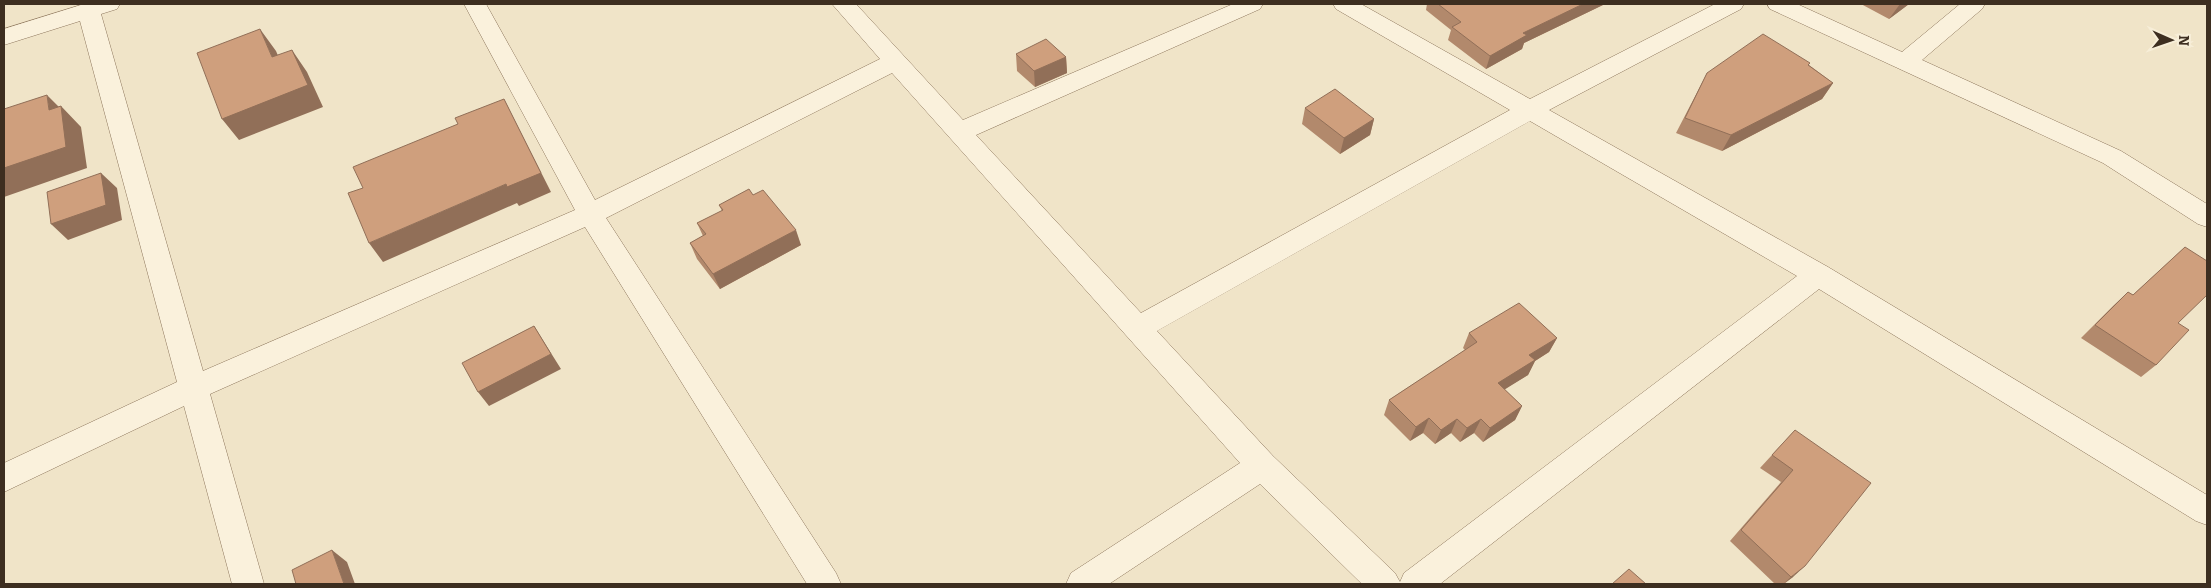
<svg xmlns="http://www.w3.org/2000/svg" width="2211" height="588" font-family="Bitter,serif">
<rect width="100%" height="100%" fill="#f0e4c8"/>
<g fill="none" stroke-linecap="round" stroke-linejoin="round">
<defs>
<path id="minor" d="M84,4H120L117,9L101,14L203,371L575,210L464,4H486L595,200L880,59L832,4H856L963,120L1233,4H1263L1260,9L976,135L1141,313L1510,110L1336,9L1333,4H1361L1530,99L1715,4H1744L1741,9L1549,110L1828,267L2207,495V525L2196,521L1819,289L1440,584H1362L1260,484L1109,584H1066L1071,573L1240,463L892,73L606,218L836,573L841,584H807L585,227L210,394L264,584H232L184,406L4,492V463L177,382L80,21L4,45V29ZM1530,121L1797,276L1404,573L1400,582L1395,573L1273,456L1157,331Z
M1767,4H1797L1902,52L1960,4H1985L1982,9L1922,60L2121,151L2207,204V227L2198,224L2103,163L1770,9Z"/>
</defs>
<use href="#minor" stroke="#8d765c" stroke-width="1"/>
<use href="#minor" fill="#faf1dc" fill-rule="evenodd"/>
</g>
<path fill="#b2896c" d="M1427,4H1605L1524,43L1522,49L1486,69L1448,40L1451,30L1426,10Z
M1861,4H1909L1889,19Z
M1016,54L1066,57L1067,73L1035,87L1017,71Z
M1809,65L1833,83L1822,99L1722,151L1676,133L1707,73Z
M1305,108L1374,119L1370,135L1340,154L1302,124Z
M753,195L801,245L720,289L697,259L690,243L703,236L697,223L722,211L719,205Z
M2185,247L2178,323L2156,365L2141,377L2081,338L2114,305L2128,292L2133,295Z
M1469,333L1557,338L1549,352L1535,361L1528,375L1504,389L1522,406L1515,420L1483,442L1474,433L1460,442L1451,433L1435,444L1423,433L1410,441L1384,415L1389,400L1465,350L1463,348Z
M1795,430L1793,577L1784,584H1775L1730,541L1781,482L1760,468Z"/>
<path fill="#916f58" d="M1583,4H1605L1524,43L1522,49L1486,69L1490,56L1523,33Z
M1900,4H1909L1889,19Z
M260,29L276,51L288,79L272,57Z
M292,50L307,72L323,107L239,140L222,119Z
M1066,57L1067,73L1035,87L1034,71Z
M1833,83L1822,99L1722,151L1731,135Z
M47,95L61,109V106L81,127L87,168L4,197V168L49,110Z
M504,99L551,192L519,206L517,203L383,262L369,243L506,184Z
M1374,119L1370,135L1340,154L1344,138Z
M101,173L117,188L122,220L68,240L51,224Z
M796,230L801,245L720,289L713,274Z
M534,326L561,369L489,406L478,392Z
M1557,338L1549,352L1535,361L1528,375L1491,398L1498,383L1529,355Z
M1522,406L1515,420L1483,442L1490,428Z
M1429,418L1423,433L1410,441L1416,427Z
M1457,419L1451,433L1435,444L1441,430Z
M1481,419L1474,433L1460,442L1467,428Z
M332,550L347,562L355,584H344Z
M1805,566L1793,577L1783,584L1791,577Z"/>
<path fill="#cf9f7d" stroke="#916f58" d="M1438,4H1583L1523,33L1527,35L1490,56L1452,27L1461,22Z
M260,29L272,57L292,50L308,85L222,119L197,53Z
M1763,34L1810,63L1808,65L1833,83L1731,135L1685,118L1707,73Z
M1046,39L1066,57L1034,71L1016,54Z
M1335,89L1374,119L1344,138L1305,108Z
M47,95L49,110L61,106L66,147L4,168V109Z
M504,99L541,173L507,187L506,184L369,243L348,193L363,188L353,167L458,124L455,118Z
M101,173L106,205L51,224L47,192Z
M749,189L753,195L763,190L796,230L713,274L690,243L706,234L697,223L723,210L719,205Z
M2185,247L2207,261V295L2178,323L2189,330L2156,365L2095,325L2128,292L2133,295Z
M1519,303L1557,338L1529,355L1535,360L1498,383L1522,406L1490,428L1481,419L1467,428L1457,419L1441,430L1429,418L1416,427L1389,400L1477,342L1469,333Z
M534,326L551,354L478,392L462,363Z
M1795,430L1871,483L1805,566L1791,577L1741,530L1793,470L1772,455Z
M332,550L344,584H296L292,570Z
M1629,569L1646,584H1612Z"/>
<rect width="2211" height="588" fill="none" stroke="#3d2e20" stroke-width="10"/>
<g transform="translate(2171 40) rotate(92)" stroke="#f7eed8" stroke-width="4" paint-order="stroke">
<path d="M0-4L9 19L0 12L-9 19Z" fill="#3d2e20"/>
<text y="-8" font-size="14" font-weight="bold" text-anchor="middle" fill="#3d2e20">N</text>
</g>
</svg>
